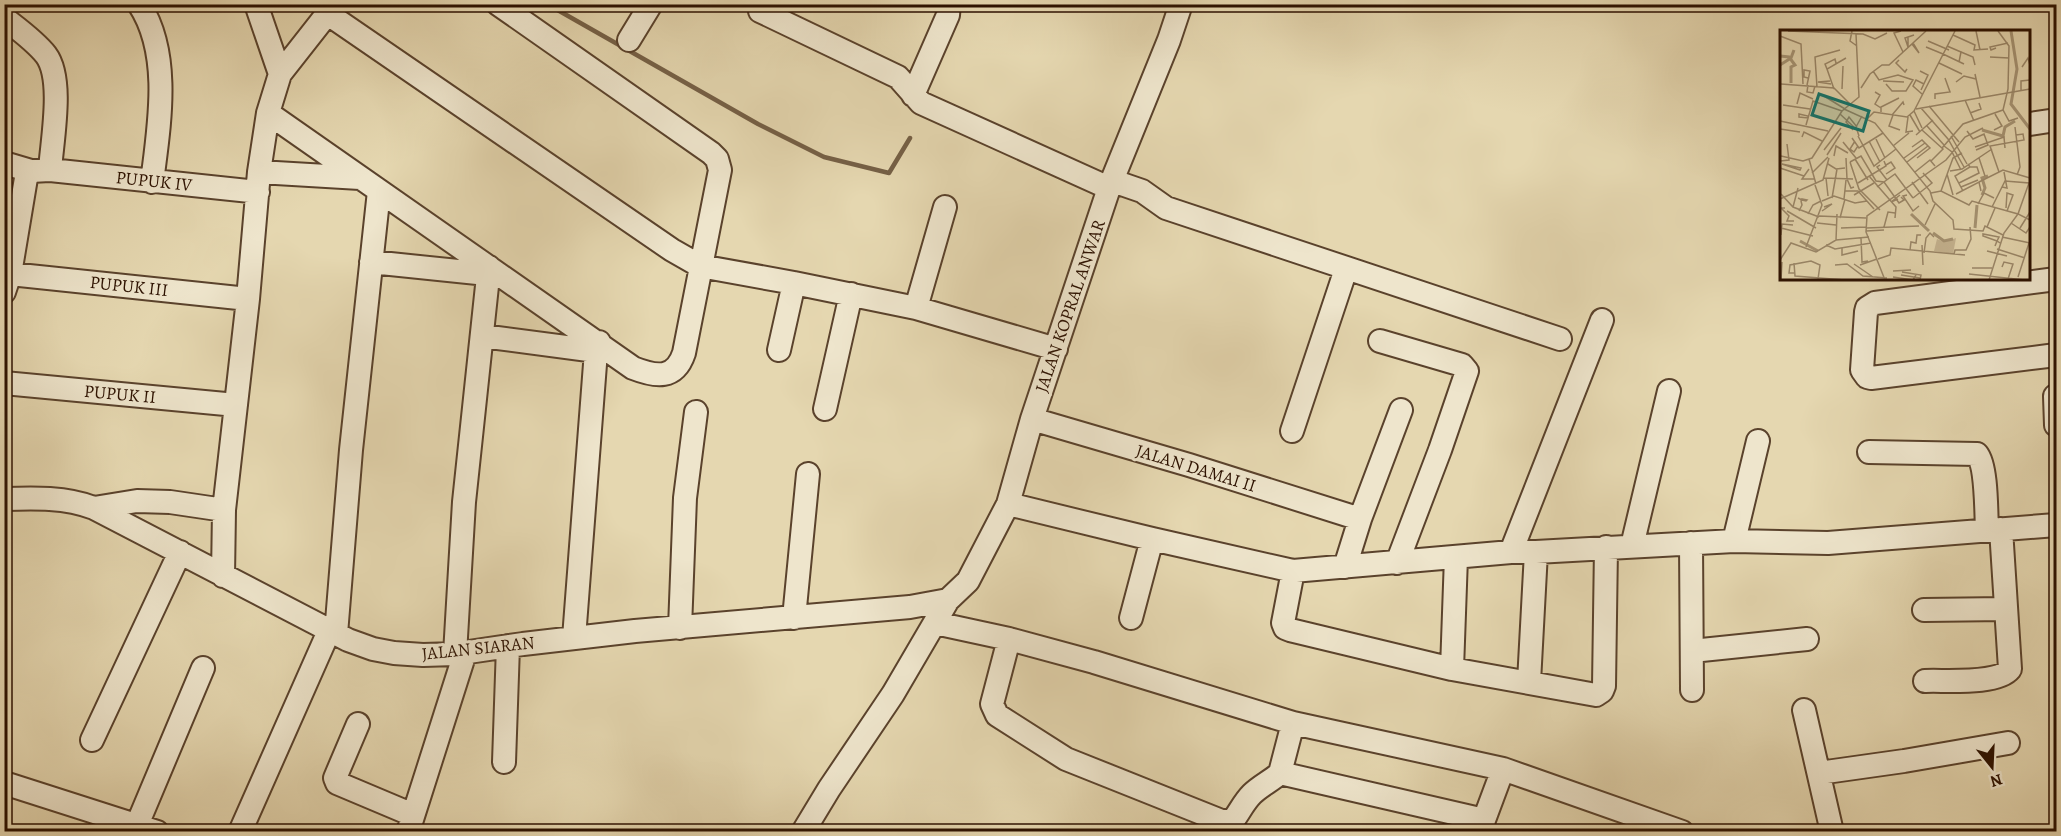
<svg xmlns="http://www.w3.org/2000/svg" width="2061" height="836" font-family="Alegreya,serif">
<rect width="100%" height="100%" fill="#e5d7b0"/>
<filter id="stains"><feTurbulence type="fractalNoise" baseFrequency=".00333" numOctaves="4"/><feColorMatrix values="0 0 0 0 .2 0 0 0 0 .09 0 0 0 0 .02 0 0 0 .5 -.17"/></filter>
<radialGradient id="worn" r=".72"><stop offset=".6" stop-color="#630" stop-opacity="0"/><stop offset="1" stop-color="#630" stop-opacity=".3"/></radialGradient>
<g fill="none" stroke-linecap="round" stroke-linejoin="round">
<path stroke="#756046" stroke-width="4.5" d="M547,4L758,124L824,157L889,173L910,138"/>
<defs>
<path id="minor" d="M139,4C172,54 159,126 152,182
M760,11L898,77L921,103L1109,188
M328,14L672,250L700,266L794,283L916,308L1056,349
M4,18C18,29 35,41 46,55C64,79 52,140 50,170
M629,40L651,4
M280,74L335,4
M913,95L948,15L949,4
M268,113L633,368C656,377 675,380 684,353L720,170L717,159L711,153L498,4
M2030,124L2056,120
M4,163L31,171
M259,172L360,178
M1113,181L1142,191L1166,208L1560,339
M371,262L487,274
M10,274L248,299
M2056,279L1875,303L1867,308L1866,312L1862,370L1867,377L1871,378L2056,355
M4,292L10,274L26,178L31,171L50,170L258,192
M916,308L945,207
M482,336L596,351
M1380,341L1462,365L1467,371L1440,450L1397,563
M779,350L794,283
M4,383L236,405
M2055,396L2056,425
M825,409L851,294
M1032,419L1189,465L1360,519
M1292,431L1346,269
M1869,452L1977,454C1987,466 1986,513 1987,530
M4,499C34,498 66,497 94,508L348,640L373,649L394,653L423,655L455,654L523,644L635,631L910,607L948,600
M1008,504L1152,539L1293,571L1511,552H1536L1734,541L1828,543L2056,525
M94,508L137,501L170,502L224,510
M1734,541L1758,441
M1691,543L1692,690
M1632,546L1669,391
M1511,552L1602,320
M1345,567L1360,519L1401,410
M1293,571L1283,623L1285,628L1290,630L1452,669L1596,695L1602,691L1604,686L1606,547
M223,576L224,510L248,299L259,172L268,113L280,74L256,4
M1924,610L2005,609
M794,618L808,474
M1131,618L1152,539
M935,623L1009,639L1094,662L1293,723L1503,769L1682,832
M680,628L685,498L696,412
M336,634L351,450L379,191
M574,638L596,351L599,342
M1009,639L992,704L997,715L1066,759L1224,822L1234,819C1240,811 1244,802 1252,794C1260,786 1271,781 1280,773L1484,820
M1692,651L1807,639
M455,654L464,502L489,267
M1452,669L1456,557
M1925,681C1945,680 1997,685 2010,669L2001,529
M1529,682L1536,552
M1804,710L1832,832
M358,724L335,778L337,783L413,815
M92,740L180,552
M504,762L508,646
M1280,773L1293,723
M1819,773L1904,761L2008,743
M4,783L157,832
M137,825L203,668
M240,832L329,631
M408,832L465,653
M803,832L829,789L893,694L948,600L968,581L1008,504L1032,419L1109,188L1169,40L1181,4
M1482,832L1484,820L1503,769"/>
</defs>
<use href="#minor" stroke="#5a422c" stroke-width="26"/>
<use href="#minor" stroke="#eee5cc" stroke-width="22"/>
</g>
<g text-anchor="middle" stroke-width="6" stroke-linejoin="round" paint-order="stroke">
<g font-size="18" fill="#2c1100" stroke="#eee5cc">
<text transform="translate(154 181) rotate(6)" y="6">PUPUK IV</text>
<text transform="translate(129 286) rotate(6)" y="6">PUPUK III</text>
<text transform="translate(1070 306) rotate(-71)" y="6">JALAN KOPRAL ANWAR</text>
<text transform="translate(120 394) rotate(5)" y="6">PUPUK II</text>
<text transform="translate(1196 468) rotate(17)" y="6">JALAN DAMAI II</text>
<text transform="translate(478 648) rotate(-6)" y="6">JALAN SIARAN</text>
</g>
</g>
<g transform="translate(1780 30)">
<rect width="250" height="250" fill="#e5d7b0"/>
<path d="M176,208L173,224L154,221L157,209L165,212Z" fill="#c6b592"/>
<path fill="none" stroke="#a69474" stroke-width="3" d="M231,1L237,39L231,74L250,99M0,26L9,27L15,35L11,37V53M0,35L11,28L14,20M202,100L223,106L225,97L235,91M202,165L205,158L202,148L208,146M131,184L149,201M195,198L197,175M153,203L164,211L173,209M20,211L38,221"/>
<path fill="none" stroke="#9b886a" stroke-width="1.5" d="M8,1L83,4L95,9L107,3M72,1L70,11L77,16M121,1L114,3L123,22M196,1L200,20M218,1L229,16L228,59L223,80M173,5L195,15L194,20L208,19M0,6L21,14L23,54M128,7V17L125,8L134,5M148,11L169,20M132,14L139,23L133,13M167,16L181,22L179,32M146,17L163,24M216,18L211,20L210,17L228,13M181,22L193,27L195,35M163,24L184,34M210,27L229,28M119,30L116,33L125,42L127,39M159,33L182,44M242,37L248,28L250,35M47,39L45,34L55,29L56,33M93,41L99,50L118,45L133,50L126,61H112L106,54M140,41L148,45L141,60M0,43V74M195,44L200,67M50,51L38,52L51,54M103,51L124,52M176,52L184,46L196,49M1,54L54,58L70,74M27,55L30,41L24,40V47L28,48M28,55L27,62L33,63L35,56M37,57L35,27L60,20M81,58L90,44L102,35H109L146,1M54,59L47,39L66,28M62,59L63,36M241,60V51L250,50M95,62L100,65L95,74L101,78M142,64L133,56L136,50L144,54M44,66L65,79M155,69V64L170,62L165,48M185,70L194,91M17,74L20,63L33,69M3,75L30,79M149,76L179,112M141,78L168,109L184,137M64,79L95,93L150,161L153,171L173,190L174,199L203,201L205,196L223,205M136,79L250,59M134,81L142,98M101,82V77L119,68M190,83L201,79L199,73M19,84L28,86V88L19,87ZM60,84L75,98M112,85L123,72L124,75M113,85L109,96L120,100M130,85L140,102M128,87L126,102L133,101M87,89L94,82L127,87L134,81L175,1M0,91L48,101M26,95L33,71L62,81M147,96L164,115M235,97L240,137L237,145M0,99L20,102M73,100L66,92L69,87L77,97M142,100L163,119L151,131M214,100L222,96L215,84M187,101L193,109L204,104L208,115L196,120M136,105L153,90M78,106L94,136L116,119M79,106L76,97L82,86M171,106L187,134M22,107L24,102L42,111M72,108L79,118L103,103M96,109L105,128M75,111L70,119L74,122L78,116M89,111L100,132M63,112L76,128M113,116L129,103M164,116L172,122L181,140M132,117L142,110L150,118L137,128M195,117L224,107L225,118M162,118L183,94L223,80L229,91L238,88M44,120L61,98M47,125L61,103M1,126L23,131L32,128L62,81L79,67L76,4M54,126L56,116L68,123M66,128L67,149L71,158L74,157M124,128L145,113M199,128L205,146M29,129L36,154M75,129L88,150M0,131L9,130L7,114M70,132L81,126L96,151L104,152L119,173L124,170L121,167M70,132L79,159L100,180M127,132L148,116M2,134L21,138L20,140ZM48,134L56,139L65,138M100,135L97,137L107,150M106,135L111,132L115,138L106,144M0,138L24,146M29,139L22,149H35M170,141L182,139L212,119M135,142L150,130L155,136M219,142L210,116L244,110L243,104L236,105M32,143L48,127M167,144L173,165M89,146L116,177L115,188M44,148L73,149M46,148L48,166M132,152L148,174M199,152L223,140L250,148M78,153L106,136L104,131M179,153L199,143L197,137H190M97,157L115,144L133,168M181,157L198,150M222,157L227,158L224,142M65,161H78L94,179M161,161L173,128L182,123M183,161L175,146L190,137L188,134M151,163L161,161L189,175L192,171L238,184L224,203L209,250M1,164L13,177L39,187M176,164L199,152L201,161M74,165L94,153M127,165L123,166L133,181L139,176M18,168L22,170L26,171L27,170L22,169V170L21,171L22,175L19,181M52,168L57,139M133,168L152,153L143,143M0,169L43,150L49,128M64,169L66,150M118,169L111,172L120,165M42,171L54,166L75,173L87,171M198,174L204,163L214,168M13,177L18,158M212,177L225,151L249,153L238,184L250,190M5,178H1L9,186L7,191H14M226,178L227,163L233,165L227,181M7,181L36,198M42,181L52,174L44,177M28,184L33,175L41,171M39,186L86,188M60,188L65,169M37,193L56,195M231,193L246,203L250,197M145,195L155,174M104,197L108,182L115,183M207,197L215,178M1,198L33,206M61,198L86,197M86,198L139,196M240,198L250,182M86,201L104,200M1,205L2,194L13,195M222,207L250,213M81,208L82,232L88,231M56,210L57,184M46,215L55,219L91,213M142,215L143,235M215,216L217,211L219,207L203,204V206L217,211L220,213M26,217L42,175L35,155M62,218V225L78,221M217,219L245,228M130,220L131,212L136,213L137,205H141M207,221L227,226M144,223L146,208L150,203L154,207M174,224L175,220H186L191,209L190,197M98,229L110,225L111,218L185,225M0,230L11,213L36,222L56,210L89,207M14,233L15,246L65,250M74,234L93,247M55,235L67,234L83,246L107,248M80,235L97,229M222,237L224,232L233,234L228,249M192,238H212M113,241L131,240M122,242L141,245L140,250M14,243H9L10,235L31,231L40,235L38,249M189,244L245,250M121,245L140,248M113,247L133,250L136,245M238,247L249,213M1,250L2,232M114,250H105L86,202L87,186L166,130L185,107L203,98"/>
<path fill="#0f766e" fill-opacity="0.15" stroke="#0f766e" stroke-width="3" d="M39,64L89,81L83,101L32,85Z"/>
<rect width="250" height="250" fill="none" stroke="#2c1100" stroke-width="3"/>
</g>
<rect width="2061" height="836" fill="none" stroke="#e5d7b0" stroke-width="24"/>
<rect x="6" y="6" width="2049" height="824" fill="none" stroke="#2c1100" stroke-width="3"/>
<rect x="12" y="12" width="2037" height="812" fill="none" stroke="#2c1100" stroke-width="1.5"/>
<g transform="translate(1992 767) rotate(162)" stroke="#eee5cc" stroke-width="4.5" paint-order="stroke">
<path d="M0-4.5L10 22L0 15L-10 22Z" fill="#2c1100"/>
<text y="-9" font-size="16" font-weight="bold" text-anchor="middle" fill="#2c1100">N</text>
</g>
<rect width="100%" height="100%" filter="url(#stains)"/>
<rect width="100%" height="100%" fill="url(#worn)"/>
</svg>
